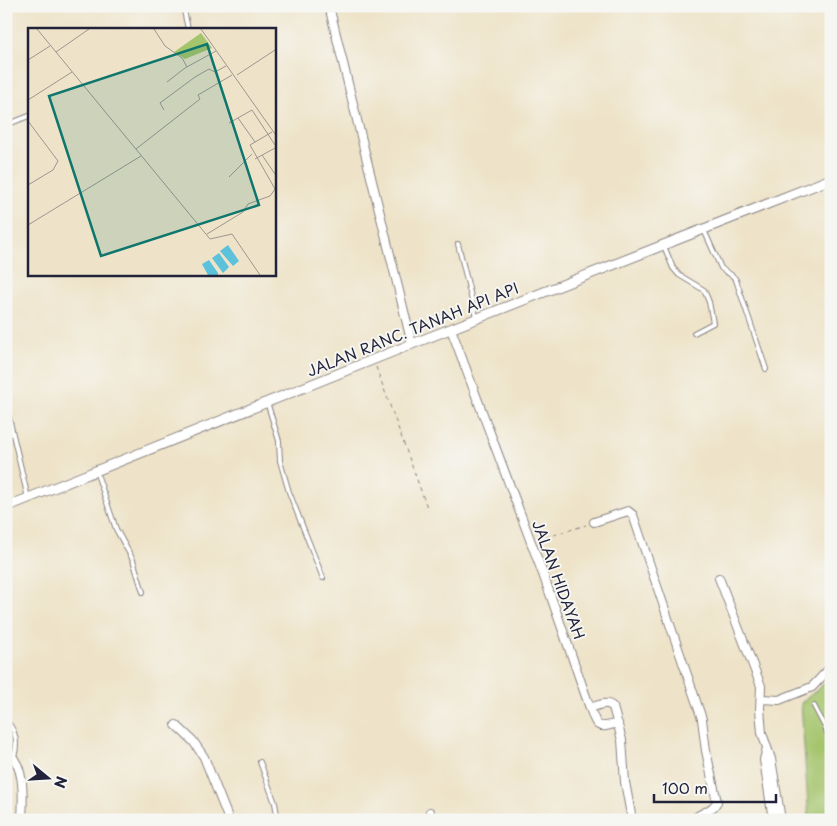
<svg xmlns="http://www.w3.org/2000/svg" width="837" height="826" font-family="'Playpen Sans',sans-serif">
<rect width="100%" height="100%" fill="#f6f6f2"/>
<filter id="ink" filterUnits="userSpaceOnUse"><feTurbulence type="fractalNoise" baseFrequency=".02" numOctaves="2"/><feDisplacementMap in="SourceGraphic" scale="10" xChannelSelector="R" yChannelSelector="G"/><feConvolveMatrix kernelMatrix="1 2 1 2 8 2 1 2 1" color-interpolation-filters="sRGB"/></filter>
<filter id="wash" filterUnits="userSpaceOnUse"><feTurbulence type="fractalNoise" baseFrequency=".0096" numOctaves="4" result="noise"/><feDisplacementMap in="SourceGraphic" scale="20" xChannelSelector="R" yChannelSelector="G"/><feGaussianBlur stdDeviation="1.12" result="paint"/><feColorMatrix in="noise" values="0 0 0 0 0 0 0 0 0 0 0 0 0 0 0 0 0 1.4 0 .05"/><feComposite in="paint" operator="in"/></filter>
<g filter="url(#wash)">
<rect width="100%" height="100%" fill="#eee3c8"/>
<path fill="#a5c56d" stroke="#647454" d="M831,678V820H809L801,703Z"/>
</g>
<g filter="url(#ink)">
<g fill="none" stroke-linecap="round" stroke-linejoin="round">
<defs>
<path id="service" d="M183,6L188,29
M6,125L29,116
M704,230L721,268C726,273 733,274 736,280L766,369
M458,244L476,317
M664,246L673,268L679,275L704,290L709,302L713,323L694,333
M267,402L279,441L280,461L289,492L323,578
M6,405L28,498
M96,471L116,529L133,560L143,592
M814,706L824,725L831,742
M6,721C17,731 18,743 14,757
M260,762L275,803L278,820"/>
<path id="minor" d="M329,6L412,344
M451,329L543,574L590,708C598,706 606,700 613,707L622,740L625,782L632,820
M594,522L628,511L633,515L702,719L706,751L717,802C712,812 700,812 693,820
M719,578L761,686L760,709L762,733L771,759L781,820
M762,699L779,700L812,687L831,667
M590,708C597,728 597,729 618,723
M176,725L193,741L204,757L229,820
M767,748L764,760L773,820
M6,751C26,764 23,798 22,820
M430,812L432,820"/>
<path id="tertiary" d="M6,507L412,344L831,179"/>
</defs>
<use href="#service" stroke="#888282" stroke-width="6"/>
<use href="#minor" stroke="#888282" stroke-width="10"/>
<use href="#tertiary" stroke="#888282" stroke-width="11"/>
<path stroke="#888282" stroke-width="1" stroke-dasharray="4 4" stroke-linecap="butt" d="M376,367L428,510
M538,540L586,525"/>
<use href="#service" stroke="#fff" stroke-width="4"/>
<use href="#minor" stroke="#fff" stroke-width="8"/>
<use href="#tertiary" stroke="#fff" stroke-width="9"/>
</g>
</g>
<g text-anchor="middle" stroke-width="4" stroke-linejoin="round" paint-order="stroke">
<g font-size="15" fill="#22223b" stroke="#f6f6f2">
<text transform="translate(413 330) rotate(-22)" y="5">JALAN RANC. TANAH API API</text>
<text transform="translate(558 580) rotate(70)" y="5">JALAN HIDAYAH</text>
</g>
</g>
<g transform="translate(28 28)">
<rect width="248" height="248" fill="#eee3c8"/>
<path d="M173,5L184,20L157,31L146,24Z" fill="#a5c56d"/>
<path d="M200,217L211,233L205,238L192,223ZM191,225L201,239L195,245L184,230ZM181,232L190,245V247H180L174,236Z" fill="#5cc1da"/>
<path fill="none" stroke="#9c9690" stroke-width="1" d="M9,1L182,211L204,206L232,247M126,1L137,18L154,30L159,39M173,1L247,106M28,24L61,1M0,32L22,18M209,47L247,22M139,54L157,40L188,23M0,72L44,44M136,82L132,75L167,49L181,41L187,44L198,38M210,90L227,114M0,93L30,133L25,142L0,157M201,95L224,82L247,117M244,104L222,117L247,161M108,121L172,71L170,67L204,47M234,127L247,146M227,131L247,120M201,149L224,126M0,197L113,128M179,206L215,184L220,176L242,168L247,161"/>
<path fill="#0f766e" fill-opacity="0.15" stroke="#0f766e" stroke-width="2.5" d="M179,16L231,177L73,228L21,68Z"/>
<rect width="248" height="248" fill="none" stroke="#22223b" stroke-width="2.5"/>
</g>
<rect width="837" height="826" fill="none" stroke="#f6f6f2" stroke-width="25"/>
<g transform="translate(48 778) rotate(108)" stroke="#f6f6f2" stroke-width="4" paint-order="stroke">
<path d="M0-4L9 19L0 12L-9 19Z" fill="#22223b"/>
<text y="-8" font-size="14" font-weight="bold" text-anchor="middle" fill="#22223b">N</text>
</g>
<path d="M654 794v8h122v-8" fill="none" stroke="#22223b" stroke-width="2.5"/>
<text x="662" y="794" font-size="15" fill="#22223b" stroke="#f6f6f2" stroke-width="4" paint-order="stroke">100 m</text>
</svg>
